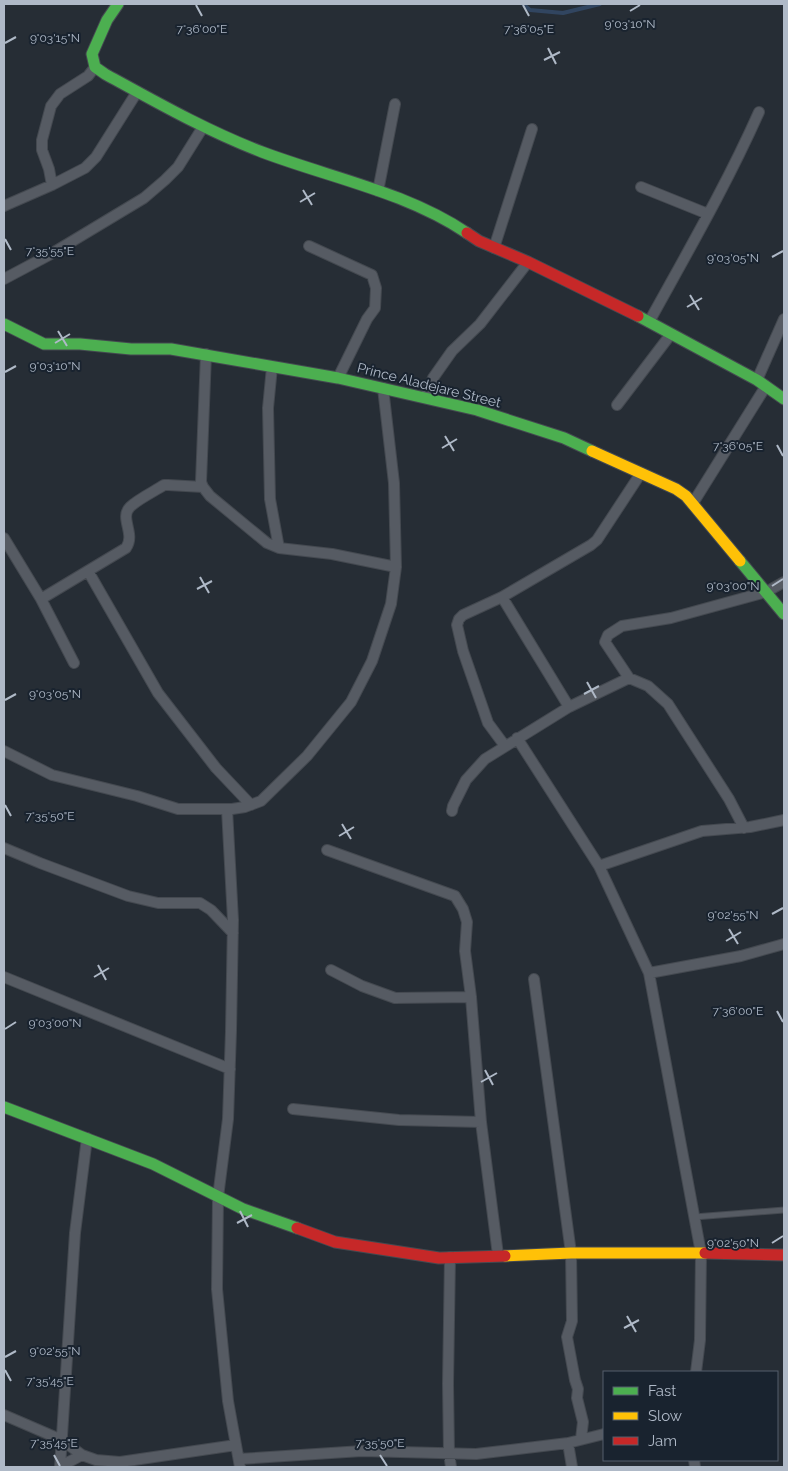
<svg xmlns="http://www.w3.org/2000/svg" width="788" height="1471" font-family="Raleway,sans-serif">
<rect width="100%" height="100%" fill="#262d35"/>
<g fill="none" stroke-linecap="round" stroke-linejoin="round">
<path stroke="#314560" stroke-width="4" d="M523,4L530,10L563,13L600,4"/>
<defs>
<path id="lane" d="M694,1217L784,1210"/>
<path id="street" d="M52,185L49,169L42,150V140L51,106L60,94L88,76L95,67
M641,187L708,214
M378,191L395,104
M4,206L52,185L85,168L96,157L137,92
M309,246L372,275L376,288L375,308L367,319L338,378
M494,248L532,129
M4,279L51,254L144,198L165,180L178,167L203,127
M649,322C687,253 727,184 759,112
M206,354L201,482L203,487L210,496L267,543L279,548L332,554L396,567
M272,367L268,408L270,499L279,548
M757,380L784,319
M425,397L433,378L452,351L480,324L528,262
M617,405L671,334
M693,503L766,386
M4,538L41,599L74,663
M88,571L158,693L216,768L251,805
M502,597L569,707
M41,599L126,548C136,534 119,518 130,507C138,499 155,491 164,485H168L203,487
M629,678L605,642L608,635L622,626L671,618L766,592L784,582
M517,738L599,866L649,973L701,1253L700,1340L696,1372
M505,746L488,723L463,651L457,625L459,619L463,615L502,597L591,545L597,540L641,473
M4,751L52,775L137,796L178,809H232L245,807L261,801L307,756L351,702L372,661L391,604L396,567L394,483L383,388
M227,809L233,920L231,1031L228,1119L218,1197L217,1289L228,1401L240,1467
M452,811L453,806L466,780L485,759L569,707L629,678L648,686L668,704L729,799L744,828
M4,848L40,863L128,896L158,903H200L211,910L233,933
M327,850L455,896L463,909L467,922L465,951L471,997L481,1122L498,1255
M599,866L702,831L750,827L784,820
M331,970L362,986L395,998L471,997
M649,973L741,956L784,944
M4,977L230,1069
M534,979L571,1253L572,1321L567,1337L575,1380L578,1389L577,1398L583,1422L581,1439
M293,1109L399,1120L481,1122
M450,1257L448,1384L449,1453L451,1467
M4,1415L62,1440L82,1455L96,1460L120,1462L236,1445
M568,1443L572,1467
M239,1459L362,1451L476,1454L568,1443L604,1434
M694,1460L695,1467
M61,1466L82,1455
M60,1467L75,1233L87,1138"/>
<path id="fast" d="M118,4L107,20L92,54L95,67L105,74C156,102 207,131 262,152C331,178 406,192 467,233
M638,316L757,380L784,399
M4,324L44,344H80L131,349H171L338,378L477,410L564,438L592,451
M740,561L784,614
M4,1107L153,1164L243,1209L297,1228"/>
<path id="slow" d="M592,451L676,489L686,496L740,561
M505,1256L571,1253H705"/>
<path id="jam" d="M467,233L479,241L528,262L638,316
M297,1228L335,1242L439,1258L505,1256
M705,1253L784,1255"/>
</defs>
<use href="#lane" stroke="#444950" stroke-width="7"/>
<use href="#street" stroke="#444950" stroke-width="12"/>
<use href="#fast" stroke="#444950" stroke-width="13"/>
<use href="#slow" stroke="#444950" stroke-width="13"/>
<use href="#jam" stroke="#444950" stroke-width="13"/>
<use href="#lane" stroke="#565b63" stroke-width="5"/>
<use href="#street" stroke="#565b63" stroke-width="10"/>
<use href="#fast" stroke="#4caf50" stroke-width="11"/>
<use href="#slow" stroke="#ffc107" stroke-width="11"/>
<use href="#jam" stroke="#c62828" stroke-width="11"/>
</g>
<path fill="none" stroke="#afb9c7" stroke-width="2" d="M196,5L202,16M523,5L529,16M630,11L640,5M5,43L16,37M548,48L556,64M544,60L560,52M303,190L312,205M300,202L315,193M5,239L11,250M772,257L783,251M690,295L699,310M687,307L702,298M58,331L67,346M55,343L70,334M5,372L16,366M445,436L454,451M777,445L783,456M442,448L457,439M200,577L209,593M772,586L783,579M197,589L212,581M587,682L596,698M584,694L599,686M5,700L16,694M5,805L11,816M342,824L351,839M339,836L354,827M772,914L783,908M729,929L738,944M726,941L741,932M98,965L106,980M94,977L109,968M777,1011L783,1022M5,1029L16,1022M485,1070L493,1085M481,1082L497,1073M240,1211L248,1227M237,1223L252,1215M772,1243L783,1236M627,1316L636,1332M624,1328L639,1320M5,1357L16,1351M5,1370L11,1381M54,1455L60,1466M380,1455L387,1466"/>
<g text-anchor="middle" stroke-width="4" stroke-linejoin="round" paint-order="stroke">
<g font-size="14" fill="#afb9c7" stroke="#19232f">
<text transform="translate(429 385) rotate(14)" y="5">Prince Aladejare Street</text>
</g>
</g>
<g font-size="12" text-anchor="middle" fill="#afb9c7" stroke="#19232f" stroke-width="4" stroke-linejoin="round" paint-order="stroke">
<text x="630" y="28">9°03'10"N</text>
<text x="202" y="33">7°36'00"E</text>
<text x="529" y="33">7°36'05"E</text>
<text x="55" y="42">9°03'15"N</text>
<text x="50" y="255">7°35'55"E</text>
<text x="733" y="262">9°03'05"N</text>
<text x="55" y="370">9°03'10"N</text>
<text x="738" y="450">7°36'05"E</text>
<text x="733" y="590">9°03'00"N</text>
<text x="55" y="698">9°03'05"N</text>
<text x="50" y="820">7°35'50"E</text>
<text x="733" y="919">9°02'55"N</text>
<text x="738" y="1015">7°36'00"E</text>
<text x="55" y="1027">9°03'00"N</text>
<text x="733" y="1247">9°02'50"N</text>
<text x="55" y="1355">9°02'55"N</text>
<text x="50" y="1385">7°35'45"E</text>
<text x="54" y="1447">7°35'45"E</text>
<text x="380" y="1447">7°35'50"E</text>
</g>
<rect width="788" height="1471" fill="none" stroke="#afb9c7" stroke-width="10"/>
<rect x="603" y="1371" width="175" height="90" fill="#19232f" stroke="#555f6c"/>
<rect x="613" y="1387" width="25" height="8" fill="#4caf50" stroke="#555f6c"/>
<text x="648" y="1396" font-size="15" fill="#afb9c7">Fast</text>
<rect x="613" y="1412" width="25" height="8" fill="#ffc107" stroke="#555f6c"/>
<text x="648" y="1421" font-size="15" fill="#afb9c7">Slow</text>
<rect x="613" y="1437" width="25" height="8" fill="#c62828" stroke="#555f6c"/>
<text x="648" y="1446" font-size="15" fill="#afb9c7">Jam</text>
</svg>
